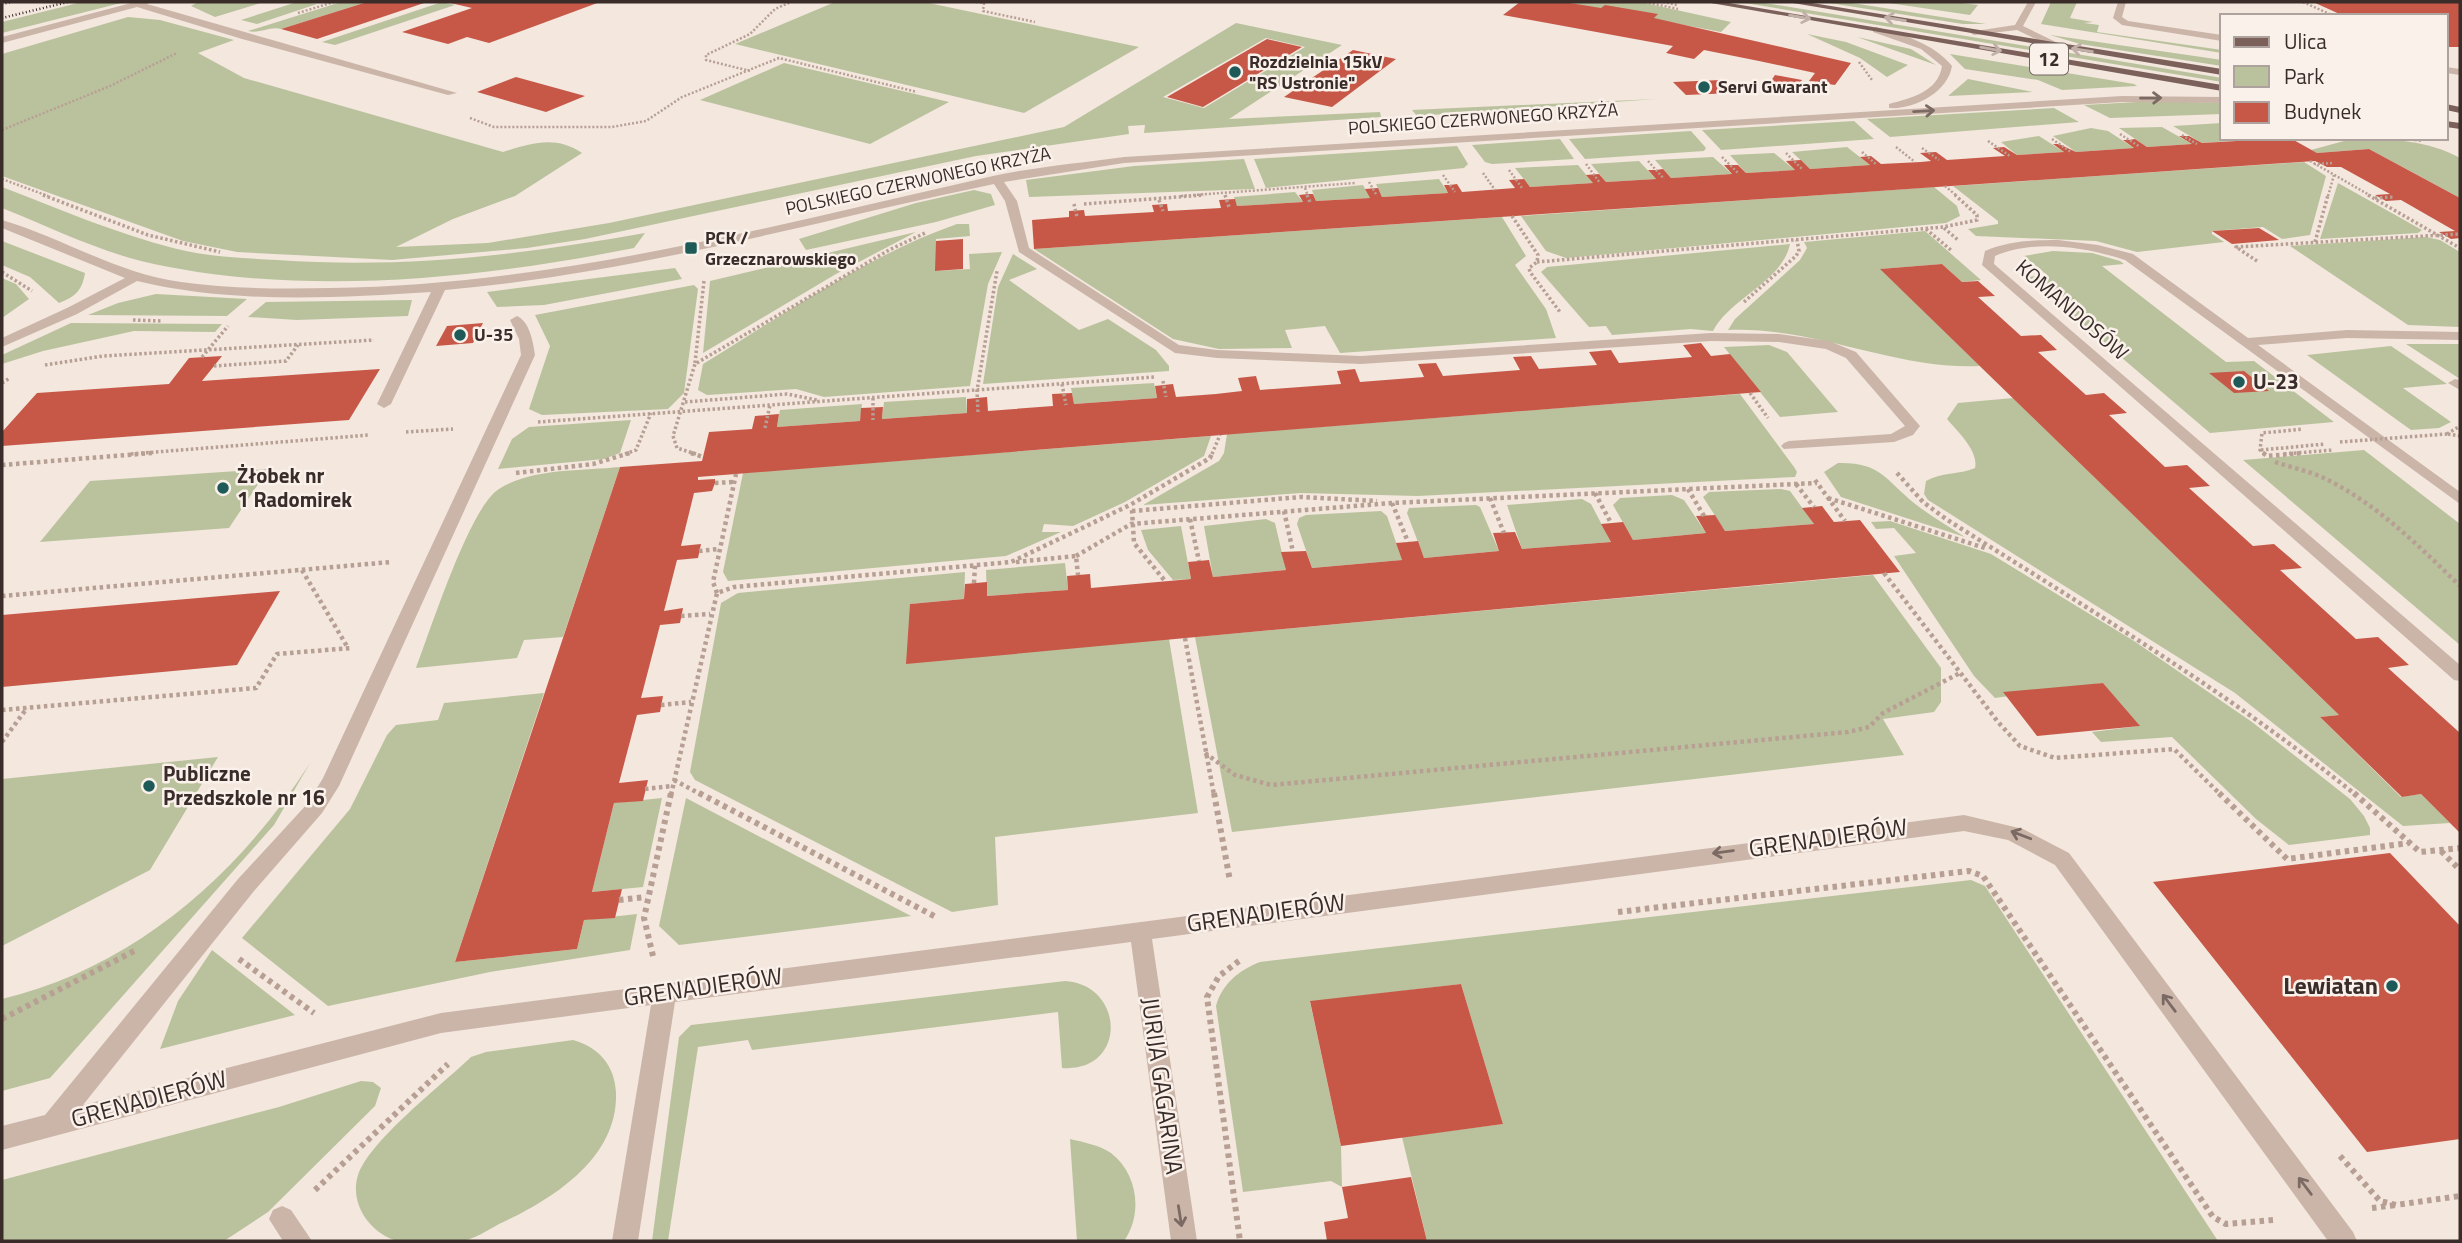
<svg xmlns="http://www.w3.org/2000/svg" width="2462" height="1243" font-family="'Titillium Web',sans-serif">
<rect width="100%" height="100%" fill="#f3e7de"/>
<path fill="#bac29d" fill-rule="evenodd" d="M82,2H125L2,33V22Z
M198,2H264L215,17L191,6Z
M297,2L317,4L257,24L241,20Z
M341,2H367L281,29C270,26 260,34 248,31Z
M442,2L455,5L335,45L322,42Z
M835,2H924L1139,47L1024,113L735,44Z
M1564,2H1640L1731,22L1721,32Z
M1739,2H1759L2222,78V82Z
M1823,2H1846L1986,24H1963Z
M1882,2H1955L1978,5L1970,15Z
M2051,2H2077L2070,18L2093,22L2084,23L2099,25L2097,32L2222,50V53L2041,24Z
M128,17L160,20L234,40L198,53L244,78L503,152C531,143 556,135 582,153L515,196L453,219L396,247L488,243L609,223L1064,127L1236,23L1342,45L1229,119L1380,112L1381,117L1144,133L1145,125L1128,126L1129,134L976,156L585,239L527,248L392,260L237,252L183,241L2,176V54ZM1266,38L1305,47L1204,108L1163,97Z
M1807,34L1846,42L1908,65L1887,77L1860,58Z
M2050,35L2222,60V66L2080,44Z
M1857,37L1911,49L1936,65Z
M1950,54L2134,84L2137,86L2062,90L2038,80L1965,69Z
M784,63L949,102L870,144L700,100Z
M1968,79L2033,92L1948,96Z
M1656,99L1417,116L1412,110Z
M2155,101L2222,103V114L2110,118L2084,105Z
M2054,108L2079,122L1890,137L1867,119Z
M1854,121L1874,139L1721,150L1702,130Z
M2222,123V138L2261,139L2202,143L2173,126Z
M2162,127L2192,144L2147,147L2119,128Z
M2091,128L2108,131L2134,148L2076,152L2053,136Z
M1691,131L1706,148L1704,151L1585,159L1569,139Z
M2039,136L2064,152L2017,155L2001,142Z
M2355,138C2389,138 2430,141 2460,158V198L2369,149L2317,153L2311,150Z
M1560,139L1574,159L1492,164L1485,162L1472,145Z
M1457,146L1468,164L1464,168L1266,188L1254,159Z
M1847,147L1870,165L1810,169L1792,152Z
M1774,153L1795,170L1746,173L1730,155Z
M1713,157L1732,174L1671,178L1655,160Z
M1244,159L1255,189L1029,197L1026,180L1134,166Z
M1639,161L1656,179L1606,182L1591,164Z
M2304,162L2326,176L2310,235L2282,239L2263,227L2212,231V234L2224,242L2137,252L2096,241L1976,236L1968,229L1998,224V221L1953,186Z
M1578,165L1593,183L1530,187L1515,168Z
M1439,179L1448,193L1382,197L1376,184Z
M2338,183L2422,230L2418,233L2320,239Z
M1363,185L1370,198L1316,201L1312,190Z
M2,187C59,209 117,234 177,249C209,257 244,258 277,260C404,269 520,255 645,233L634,248C479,279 297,298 141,261C94,249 47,226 2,208Z
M1934,187L1957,206L1960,216L1946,223L1566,258L1546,251L1521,216Z
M974,190L991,194L995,205L936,222L806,250L799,239L916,203Z
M1295,192L1303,202L1237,206L1234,197Z
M1502,217L1526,256L1515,265L1546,309L1556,338L1340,353L1325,326L1285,330L1292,348L1219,349L1173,339L1034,249Z
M957,224H969L970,236L936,239V271L970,269L969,254L1002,252L988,284L970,386L824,397L796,389L707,395L698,390L703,364C783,315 868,255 957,224Z
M1925,231L1981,280L1962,282L1942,264L1881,269L1980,366C1895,370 1815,326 1728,330L1735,319L1800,260L1807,248L1804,242Z
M916,232L836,274L703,353L710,281Z
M2426,237L2440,240L2460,252V327L2408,325L2290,246Z
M2,241L85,273C82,291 75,297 59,303L30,277L2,265Z
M1790,244C1782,282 1730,298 1713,331L1691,329L1612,335L1606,326L1589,327L1541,272L1547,267Z
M2053,251L2092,253L2120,261L2124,264L2102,266L2226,362L2254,361L2334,422L2210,433L2027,277L2047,275L2024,256Z
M1013,254L1037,269L1009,280L1079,330L1108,319L1156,350L1169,366V371L983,384L998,287Z
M675,268L682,279L544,305L497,307L487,292Z
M2,278L16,284L29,299L2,318Z
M694,285L698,289L684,393L668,409L542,415L529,409L550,346L535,315Z
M156,294L247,299L227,316L88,315L118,303Z
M412,300L408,316L297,320L248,317L266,302Z
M71,323L222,324L215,332L134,331L43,351L2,364V355Z
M2406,344H2460V379Z
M1769,345L1787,352L1838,412L1780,417L1724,347Z
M2391,346L2447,384L2403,388L2451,422L2439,428L2411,430L2307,355Z
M1154,383L1157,398L1074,404L1071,388Z
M1740,394L1794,467L1797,472L1795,477L1418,496L1301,493L1143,505L1219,461L1224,453L1227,434Z
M966,397L967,413L882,419L884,402Z
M2013,398L2339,715L2320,717L2401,797L2421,794L2450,823L2403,826L2235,693L1928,500L1924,494L1926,481C1941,472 1959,475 1975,468C1979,451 1957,431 1947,419L1958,403Z
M862,404L860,421L777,427L780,410Z
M631,420L620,453L604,459L498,469L512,439L529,427Z
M1211,436L1204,456L1125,502L1073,526L1044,524L1042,532H1061L1006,556L728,581L723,572L743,473Z
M2364,450L2460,524V645L2243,460Z
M1838,463C1880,462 1885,479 1914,503C1929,515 1948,526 1965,537L1841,497L1824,472Z
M620,467L563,637L524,640L517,658L416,668C430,632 470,506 499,489C532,468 581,471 620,467Z
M268,469L229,528L40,542L90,481Z
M1781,489L1790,491L1814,524L1725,531L1703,497L1709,492Z
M1672,495L1684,500L1706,533L1633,540L1613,505L1620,498Z
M1582,499L1591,504L1611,542L1522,549L1507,505Z
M1476,505L1480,507L1499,551L1424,558L1407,513L1409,508Z
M1381,511L1387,516L1402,560L1312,568L1297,524L1299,518L1306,515Z
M1266,519L1275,523L1286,570L1213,577L1204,526Z
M1890,521L1991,554L2134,641L2252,722L2350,799L2364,816L2370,828V835L2289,845L2256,819L2172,737L2101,742L2092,732L2139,726L2103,683L1995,698L1974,676L1894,556L1916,553L1894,528L1876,529L1871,522Z
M1181,526L1191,579L1173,580L1148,550L1141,530Z
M1065,563L1068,590L987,596L986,570Z
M965,572L964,599L910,604L1169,639L1198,813L995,837L998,905L952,912L695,780L690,772L721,603L738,593Z
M1873,575L1941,668V702L1934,712L1883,719L1904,755L1232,832L1195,637Z
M544,693L455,962L577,949L584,920L637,914L630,950L490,972L328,1006L242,938L350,809L387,735L396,725L438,720L444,703Z
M218,757L150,870L2,946V779Z
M310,763L274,825L50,1078L2,1091V999C133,968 239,875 310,763Z
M662,798L643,887L592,892L614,803Z
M686,798L911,916L679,945L659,926Z
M1971,880L1985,886L2218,1241H1427L1402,1137L1503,1124L1461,984L1310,1002L1341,1146L1342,1187L1331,1181L1243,1192L1216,1006C1222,984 1239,970 1260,962Z
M212,950L295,1015L160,1049L178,1001Z
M1065,981C1126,985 1127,1073 1062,1068L1058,1012L752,1050L748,1040L698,1047L668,1241H652L679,1037L691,1025Z
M573,1040C599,1047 615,1066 616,1093C618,1159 551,1200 499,1224C488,1230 473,1240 461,1241C448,1243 408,1243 397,1241C370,1233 349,1204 358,1175C370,1140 442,1085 471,1057L486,1052Z
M361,1081L373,1082L381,1088L375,1106L268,1212L224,1241H2V1180L279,1107Z
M1070,1139C1083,1142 1099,1145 1111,1153C1138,1174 1143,1214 1124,1241H1077Z"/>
<path fill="#c75848" d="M367,2H427L317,39L281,29Z
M446,2H600L489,43L467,37L448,44L402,32L472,8Z
M1520,2H1564L1601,8L1605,5L1658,14L1654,18L1851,63L1835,85L1809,81L1815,73L1759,61L1704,50L1694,59L1666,53L1673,46L1503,15Z
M2313,2H2460V47H2446V16H2344Z
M1267,39L1302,47L1203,107L1167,97Z
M1353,50L1396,59L1332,107L1284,97Z
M1775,75L1802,80L1795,90L1768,85Z
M516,77L585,96L546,112L477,92Z
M1721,80L1734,93L1686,95L1673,82Z
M2179,136H2189L2202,143L2290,138L2317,153L2369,149L2460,198V238L2451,239L2439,232L2455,231L2401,200L2386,201L2375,195L2390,194L2341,167H2327L2315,161L1034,249L1032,220L1069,217V211L1084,210L1085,216L1154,212L1152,205L1167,204L1168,211L1221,208L1219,200L1235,199L1237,206L1303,202L1299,195L1308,194H1313L1316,201L1370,198L1365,189L1378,188L1382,197L1448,193L1444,185H1450L1457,184L1462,192L1515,188L1509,180L1524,179L1530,187L1593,183L1586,175L1599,174L1606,182L1656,179L1648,170H1656L1663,169L1671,178L1732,174L1724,165H1738L1746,173L1795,170L1786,161L1801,160L1810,169L1870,165L1860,157L1871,156L1881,164L1921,162L1931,161L1920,153L1936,152L1947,160L2005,156L1993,148L2004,147L2017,155L2064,152L2053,144H2059L2076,152L2134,148L2123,140H2129L2135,139L2147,147L2192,144Z
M2259,228L2279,240L2232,244L2212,231Z
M963,239V269L935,271L936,241Z
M1942,264L1962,282L1978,281L1995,296L1978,297L2021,336L2041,335L2057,350L2038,352L2086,395L2104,393L2127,413L2109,415L2165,467L2187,465L2210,486L2189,488L2253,546L2274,544L2302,568L2280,570L2356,639L2378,637L2409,665L2388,668L2460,733V833L2421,794L2402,797L2320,717L2339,715L1880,269Z
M483,323L473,343L436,346L447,326Z
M1701,343L1711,356L1730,354L1761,392L698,477V480L715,479V483L712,491L694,493L681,546L701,544L698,558L677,560L664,611L683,608L680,623L660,625L641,698L663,696L660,712L637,715L619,783L648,780L643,801L614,803L592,892L622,889L615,918L584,920L577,949L455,962L620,467L702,461L709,432L752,429L755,416L779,414L777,427L860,421L861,408L883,407L882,419L967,413V399L987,397L988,411L1053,406L1052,394L1072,393L1074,404L1157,398L1155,386L1173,384L1176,397L1216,394L1242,391L1238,378L1256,376L1260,390L1341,384L1337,371L1355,369L1360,382L1424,377L1418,364L1436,363L1443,376L1520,370L1513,357L1531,356L1539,369L1597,365L1589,352L1611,350L1619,363L1692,357L1683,345Z
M222,356L202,381L380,369L349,420L2,446V432L37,393L169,384L189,358Z
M2244,371L2269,391L2234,393L2209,373Z
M1822,506L1834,522L1860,520L1900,572L906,664L910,604L964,599L965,584L987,582V596L1068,590L1067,576L1090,574L1091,588L1191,579L1188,562L1209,560L1213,577L1286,570L1281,552L1306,551L1312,568L1402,560L1396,543L1408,542L1418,541L1424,558L1499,551L1493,533L1515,532L1522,549L1611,542L1601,524L1623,522L1633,540L1706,533L1696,516L1715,515L1725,531L1814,524L1802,508Z
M280,591L237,665L2,687V615Z
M2103,683L2140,726L2037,736L2003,692Z
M2390,853L2460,926V1139L2367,1152L2153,882Z
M1461,984L1503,1124L1341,1146L1310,1001Z
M1411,1177L1427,1241H1327L1324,1222L1348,1218L1342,1187Z"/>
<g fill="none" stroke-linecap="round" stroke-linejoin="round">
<path stroke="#b79f94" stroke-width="2.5" stroke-dasharray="2 2" stroke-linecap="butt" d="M976,2L984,3L983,11L1035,22
M1645,2L1678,9
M1663,2L1677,5
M2303,2L2334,16
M298,13L334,2
M1859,62L1872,80
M750,71L706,60V55L750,34L775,9L791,2
M470,118L494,127H612L646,121L682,97L779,58L917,92
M2,130L110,86L177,53
M2120,134L2140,147
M2182,135L2197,144
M2403,138L2421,141
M2052,139L2071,152
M1988,141L2010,156
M1896,147L1915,162
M1922,148L1939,160
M1862,152L1877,165
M1786,153L1803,170
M1722,157L1739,174
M1648,161L1664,179
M2310,161L2371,196
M1586,164L1600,183
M2314,164L2334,163
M1509,170L1522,188
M1483,173L1495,190
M1443,175L1455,192
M2,179L48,196
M1369,182L1377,196
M1945,186L1957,196
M1305,188L1308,196
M1181,196L1355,183
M2328,196L2334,175"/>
<path stroke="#b79f94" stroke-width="3.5" stroke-dasharray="2.5 2.5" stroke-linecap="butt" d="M43,195L148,235L220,252
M1225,195L1229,207
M1307,195L1310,202
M2368,195L2460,248
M2375,198L2395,197
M1159,200L1163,211
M1074,204L1077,217
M1084,204L1204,195
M1512,216L1538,255L1537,262L1529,268L1530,272L1560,312
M1944,228L1958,240
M1926,229L1952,251
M2315,242L2328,195
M2257,261L2236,247L2460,234
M1537,262L1943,227L1977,220V215L1955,195
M2,272L32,291
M1744,302L1796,256L1799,251L1797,240
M133,320L163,321
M202,357L228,326
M695,363L704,281
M45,365L103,356L374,340
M214,366L286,361L298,345
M1163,381L1166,397
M2,383L10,378
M1062,384L1066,405
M1750,393L1768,418
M873,398V420
M685,402L787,394L817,400
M978,412L977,391L997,271
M538,422L1154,377
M765,428L770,405
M406,432L453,429
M2447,434L2460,426
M2448,434L2460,436
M2261,450L2325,444
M131,454L369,435
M625,454L636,450L651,413
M696,454L677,448L673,436L695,364L889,250L925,233
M1212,454L1220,435
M2265,454L2260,450L2262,433L2303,429
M2284,454L2333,450"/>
<path stroke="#b79f94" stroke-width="4.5" stroke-dasharray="3.5 3.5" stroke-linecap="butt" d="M691,453L703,457
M2263,453L2267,456L2303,453
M2275,462C2292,468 2310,471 2326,479C2378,505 2419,546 2460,586
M2,465L152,453
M516,473L593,464L630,453
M1897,473L1923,502L1946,519C2085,607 2227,691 2356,795
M1815,480L1845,521
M715,483L733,482
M1796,484L1814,507
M1688,489L1704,516
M1595,493L1611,523
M1490,498L1504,533
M1828,498L1988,549
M1392,503L1408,542
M1132,510L1134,543L1165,581
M1132,511L1301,497L1377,501
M1284,511L1293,552
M1190,519L1199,561
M699,551L719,549
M1076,556L1131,524L1392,503L1817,483
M1016,562L1076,556L1078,575
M302,570L348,648
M1884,573L1998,722L2020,746L2055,758L2174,749L2221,795
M974,583L975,565
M717,593L713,582L736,474
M2,596L391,562
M681,616L710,614
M1185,638L1214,795
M661,705L691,702
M2,710L256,688L277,654L351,648
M2,742L27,708
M1205,753L1235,775L1271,785L1848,732L1869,727L1883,713L1960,673
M674,780L702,795
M645,789L672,786
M671,795L717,593L734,587L1011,562L1130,505L1210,458L1212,453"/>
<path stroke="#b79f94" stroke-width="6" stroke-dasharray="4.5 4.5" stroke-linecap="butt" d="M699,793L936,917
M1214,793L1230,881
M2219,793L2287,859L2409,843
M2354,793L2420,852L2460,848
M2441,851L2460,870
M619,900L646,897
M1618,912L1969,871L1983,876L2213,1217L2226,1224L2273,1220
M653,956L644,918L671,793
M239,959L314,1013
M1239,961L1219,976L1207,997L1240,1241
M2,1019L138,949
M2340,1156L2380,1201L2396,1205L2460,1196
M315,1190L448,1064
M2372,1208L2396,1205"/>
<path fill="#cbb5a9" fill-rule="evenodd" d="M150,2L147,4L457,93L448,95L242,39L137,7L2,43V37L135,2Z
M2028,2H2036L2023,26L2060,44V48H2054L2017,30L1974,35L1969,32L2015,25Z
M2118,2H2126L2122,17L2128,21L2222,35V41L2122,25L2113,18Z
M1876,27C1904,35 1933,43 1952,66C1948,92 1914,110 1889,108V104C1911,98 1938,92 1942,66L1921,49L1873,32V28Z
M2446,67L2460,69V75L2446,73Z
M2122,96L2222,97V103L2122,102L1124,163L1004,182L1017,201L1029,248L1179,345L1217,350L1361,356L1711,333L1779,334L1829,341L1856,352L1920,426L1913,435L1894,442L1784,449L1781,446L1784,443L1789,441L1891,434L1905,426L1846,358L1826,349L1779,342L1711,341L1361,364L1217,358L1175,353L1019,252L1005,201L994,184C811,222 631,274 445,290L391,404L384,408L377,404L431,292C335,298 232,304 137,281L77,314L2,347V338L67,308L125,278L2,228V220C63,238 116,273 181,282C230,289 281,289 331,288C557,285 775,225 993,176C1035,167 1081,163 1124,157Z
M2058,240L2098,245L2133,254L2248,338L2347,330L2460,332V340L2347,338L2258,345L2460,492V504L2125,260C2085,247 2034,239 1995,256L1994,264L2460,665V681L2454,680L1982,265L1985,251C2009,241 2032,240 2058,240Z
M517,316C530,322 533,342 535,355L339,786L322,813L254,891L83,1105L441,1013L1964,815L2023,829L2069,853L2353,1232L2357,1241H2328L2055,865L2008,840L1964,831L1152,939L1197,1241H1171L1131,942L675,1002L638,1241H612L651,1005L441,1033L2,1150V1126L45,1115L238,879L308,803L323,778L521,355L519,339L510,320Z
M2455,379L2460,380V390L2448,383Z
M282,1206L291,1210L312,1241H283L269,1219L273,1210Z"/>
<path fill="#7b615a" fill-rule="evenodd" d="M1705,2H1723L2222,85V91Z
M1787,2H1806L2222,69V75Z
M2446,104L2460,107V113L2446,110Z
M2446,121L2460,123V129L2446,127Z"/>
<path stroke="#392c29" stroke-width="2.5" stroke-dasharray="1 2.5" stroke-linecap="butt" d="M2,4L11,2
M2,18L68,2"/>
<path stroke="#b79f94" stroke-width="3.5" stroke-dasharray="2.5 2.5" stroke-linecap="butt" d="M2340,442L2447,434"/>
</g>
<defs><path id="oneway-shaft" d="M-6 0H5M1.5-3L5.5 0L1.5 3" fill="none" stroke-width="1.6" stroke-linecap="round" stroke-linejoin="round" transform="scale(1.75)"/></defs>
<g stroke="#c1b0aa">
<use href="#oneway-shaft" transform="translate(1800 17) rotate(10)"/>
<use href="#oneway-shaft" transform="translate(1895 19) rotate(-171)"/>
<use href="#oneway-shaft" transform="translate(1991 49) rotate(10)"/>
<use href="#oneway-shaft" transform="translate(2082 50) rotate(-171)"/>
</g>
<g stroke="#7b6a63">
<use href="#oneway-shaft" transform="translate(2151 98) rotate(-1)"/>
<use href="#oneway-shaft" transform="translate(1924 111) rotate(-3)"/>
<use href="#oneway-shaft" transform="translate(2021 835) rotate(-159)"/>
<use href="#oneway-shaft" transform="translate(1723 852) rotate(172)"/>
<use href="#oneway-shaft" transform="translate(2169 1003) rotate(-127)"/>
<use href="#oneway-shaft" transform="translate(2305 1186) rotate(-127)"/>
<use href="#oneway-shaft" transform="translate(1180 1216) rotate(81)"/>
</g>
<g fill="#1e5b58" stroke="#faf1eb" stroke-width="2.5">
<circle cx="1235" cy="72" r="7"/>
<circle cx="1704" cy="87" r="7"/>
<rect x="684" y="241" width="14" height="14" rx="3.5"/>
<circle cx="460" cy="335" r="7"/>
<circle cx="2239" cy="382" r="7"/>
<circle cx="223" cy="488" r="7"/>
<circle cx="149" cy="786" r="7"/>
<circle cx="2392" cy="986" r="7"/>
</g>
<g text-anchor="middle" stroke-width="5" stroke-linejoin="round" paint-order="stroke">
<g font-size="18" font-weight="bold" fill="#392c29" stroke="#faf1eb" text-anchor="start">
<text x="1249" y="68">Rozdzielnia 15kV<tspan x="1249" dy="21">"RS Ustronie"</tspan></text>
<text x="1718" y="93">Servi Gwarant</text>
<text x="705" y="244">PCK /<tspan x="705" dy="21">Grzecznarowskiego</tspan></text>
<text x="474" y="341">U-35</text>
</g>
<g font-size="18" fill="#392c29" stroke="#faf1eb">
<text transform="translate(1483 119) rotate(-4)" y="6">POLSKIEGO CZERWONEGO KRZYŻA</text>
<text transform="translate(918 181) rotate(-12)" y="6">POLSKIEGO CZERWONEGO KRZYŻA</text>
</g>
<rect fill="#faf1eb" stroke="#736763" stroke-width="2" x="2030" y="43.5" width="38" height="31" rx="5"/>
<g font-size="19" font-weight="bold" fill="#392c29">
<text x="2049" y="66">12</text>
</g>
<g font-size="21" fill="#392c29" stroke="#faf1eb">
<text transform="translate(2072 310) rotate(41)" y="7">KOMANDOSÓW</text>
</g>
<g font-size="21" font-weight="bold" fill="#392c29" stroke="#faf1eb" text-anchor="start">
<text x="2253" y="389">U-23</text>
<text x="237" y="483">Żłobek nr<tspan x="237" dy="24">1 Radomirek</tspan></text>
<text x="163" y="781">Publiczne<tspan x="163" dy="24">Przedszkole nr 16</tspan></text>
</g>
<g font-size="24" fill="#392c29" stroke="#faf1eb">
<text transform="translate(1828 838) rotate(-8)" y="8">GRENADIERÓW</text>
<text transform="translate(1266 913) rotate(-8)" y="8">GRENADIERÓW</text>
<text transform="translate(703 987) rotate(-8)" y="8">GRENADIERÓW</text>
<text transform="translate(1162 1086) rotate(82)" y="8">JURIJA GAGARINA</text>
<text transform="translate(149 1099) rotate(-15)" y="8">GRENADIERÓW</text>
</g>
<g font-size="24" font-weight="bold" fill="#392c29" stroke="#faf1eb" text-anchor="end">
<text x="2378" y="994">Lewiatan</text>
</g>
</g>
<rect width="2462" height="1243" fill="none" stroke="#392c29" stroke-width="7"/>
<rect x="2220" y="14" width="228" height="126" fill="#faf1eb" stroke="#ada29d" stroke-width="2"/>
<rect x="2234" y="37" width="35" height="10" fill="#7b615a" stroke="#ada29d" stroke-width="2"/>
<text x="2284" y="49" font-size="21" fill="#392c29">Ulica</text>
<rect x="2234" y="66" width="35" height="21" fill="#bac29d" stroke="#ada29d" stroke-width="2"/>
<text x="2284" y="84" font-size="21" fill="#392c29">Park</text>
<rect x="2234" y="102" width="35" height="21" fill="#c75848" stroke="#ada29d" stroke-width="2"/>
<text x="2284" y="119" font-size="21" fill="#392c29">Budynek</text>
</svg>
